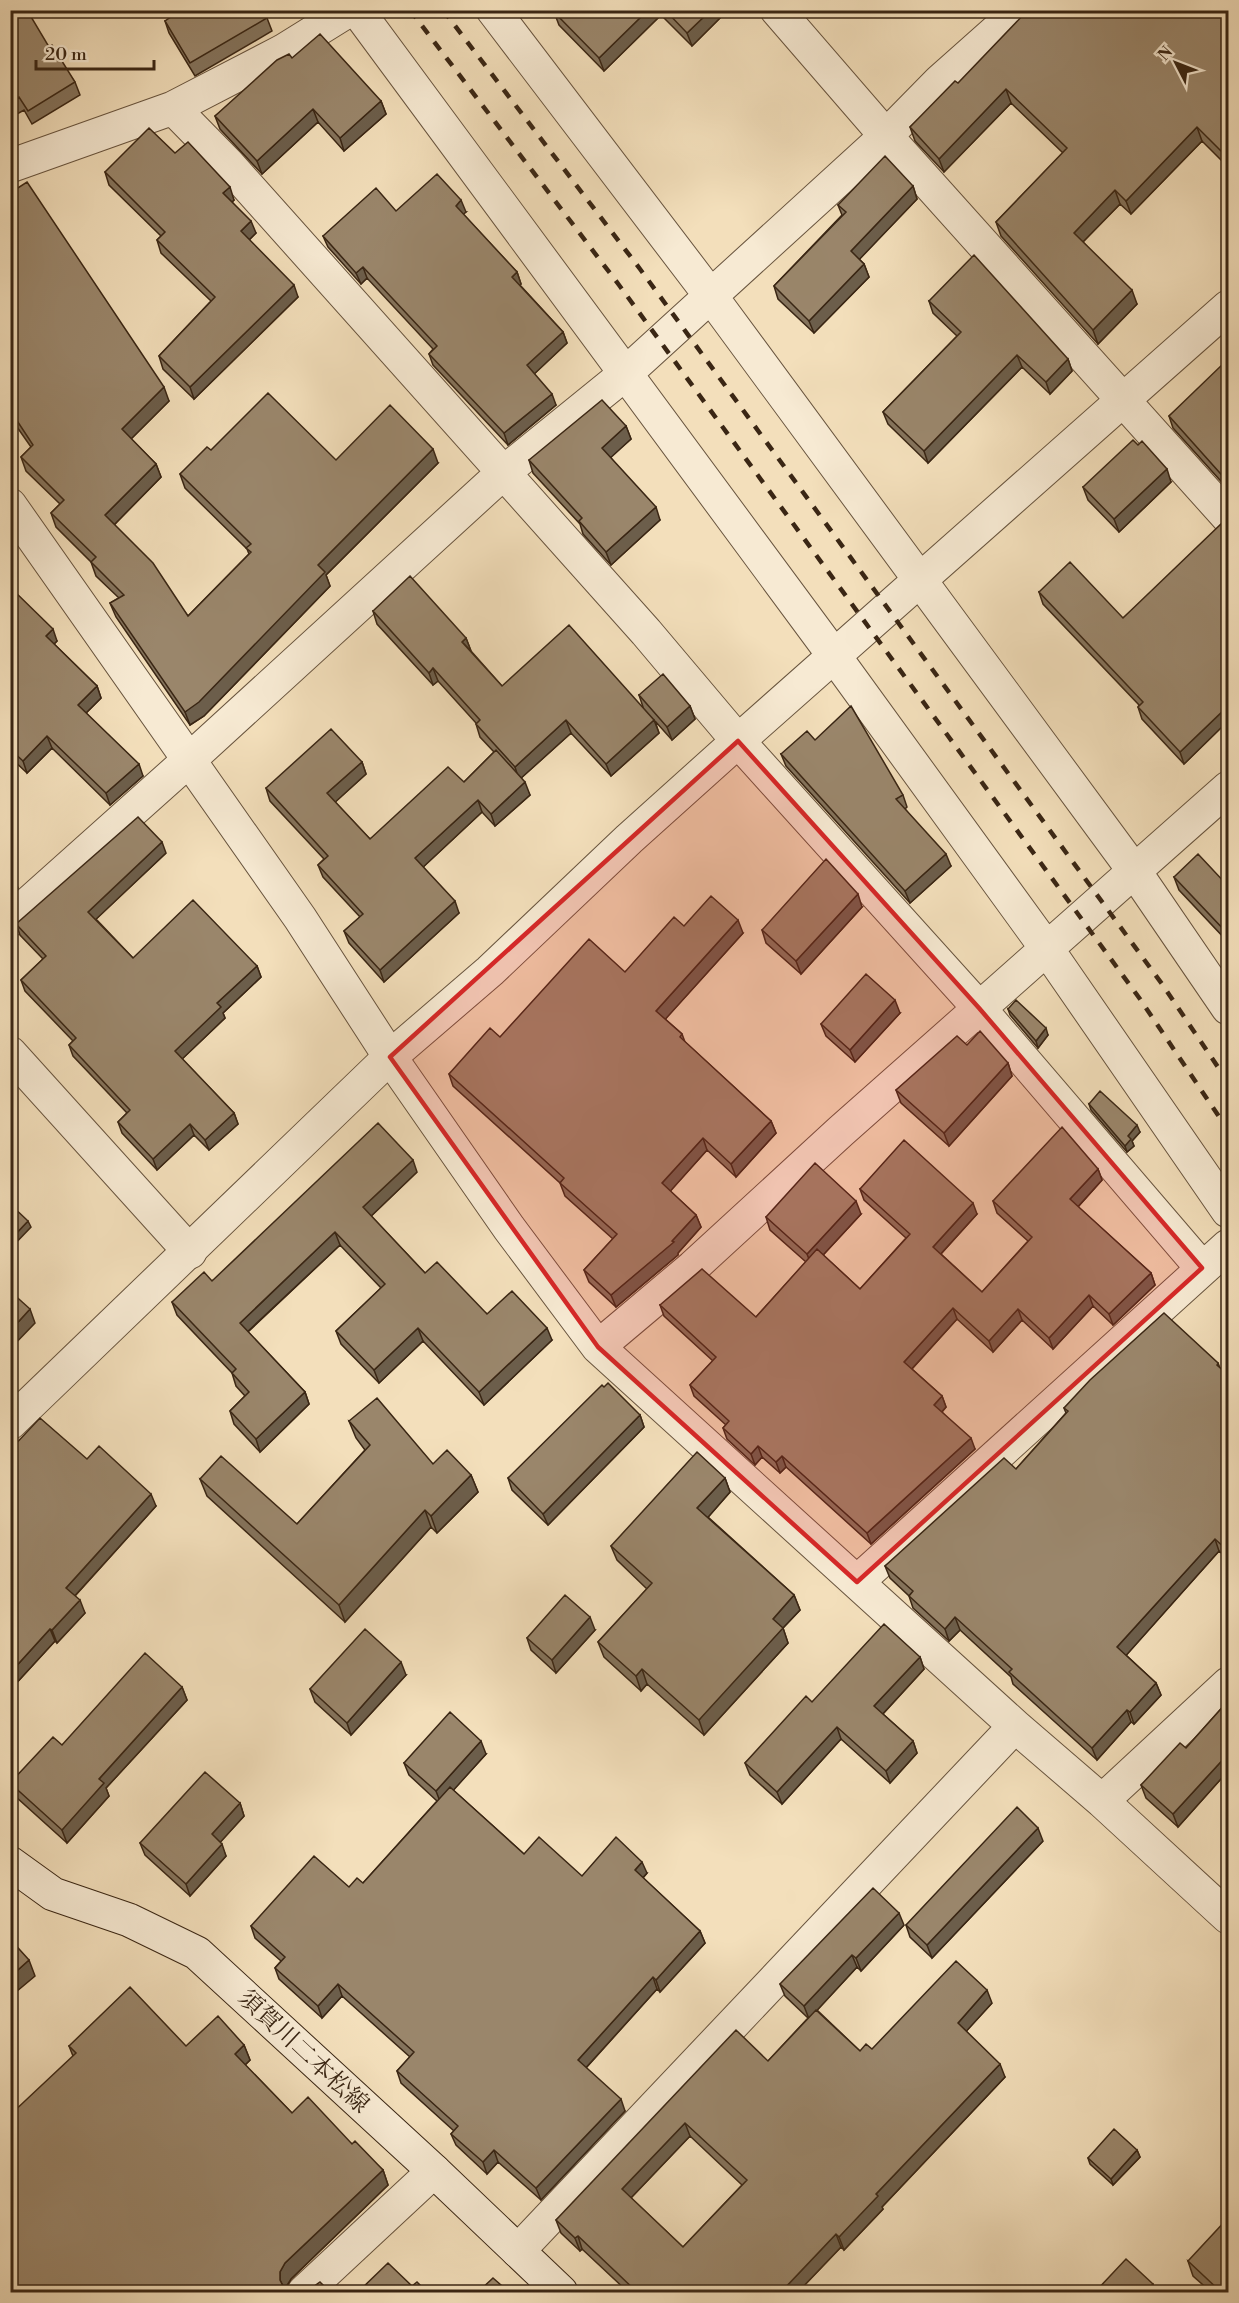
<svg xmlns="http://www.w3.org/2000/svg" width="1239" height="2303" font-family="'Libre Bodoni','Noto Serif JP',serif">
<rect width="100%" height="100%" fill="#f3dfbb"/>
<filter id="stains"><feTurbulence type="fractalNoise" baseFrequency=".00333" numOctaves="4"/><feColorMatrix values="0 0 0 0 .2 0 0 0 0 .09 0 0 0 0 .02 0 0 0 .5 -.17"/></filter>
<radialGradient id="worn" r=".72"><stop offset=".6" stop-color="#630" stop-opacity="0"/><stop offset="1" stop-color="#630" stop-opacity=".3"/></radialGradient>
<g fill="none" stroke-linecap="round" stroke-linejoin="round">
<defs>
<path id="minor" d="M357,10L835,657L1047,949L1228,1211
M493,10L710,295L1135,872L1228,1008
M777,10L886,136L1228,517
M173,108L227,163L646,632L738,741L979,1008L1202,1268
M10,166L173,108L283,51L349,10
M10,505L300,918L390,1057L509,1228L598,1347L1015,1726L1102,1801L1228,1917
M10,920L189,760L503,473L625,374L886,136L940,81L1020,10
M10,1053L190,1252
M598,1347L693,1267L841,1131L1228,788
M857,1582L1228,1246
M1102,1801L1228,1684
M518,2251L1015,1726
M304,2292L434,2171"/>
<path id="tertiary" d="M10,1423L390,1057L490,971L629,839L738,741L1228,307"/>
<path id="secondary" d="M10,1863L53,1894L129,1920L197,1953L434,2171L561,2292"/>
</defs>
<use href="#minor" stroke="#68543e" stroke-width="35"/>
<use href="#tertiary" stroke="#68543e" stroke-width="35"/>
<use href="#secondary" stroke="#3a2614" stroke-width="35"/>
<use href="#minor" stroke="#f7ead3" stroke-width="33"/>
<use href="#tertiary" stroke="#f7ead3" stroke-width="33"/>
<use href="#secondary" stroke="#f7ead3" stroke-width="33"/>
<path stroke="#3a2614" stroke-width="4.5" stroke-dasharray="10 10" stroke-linecap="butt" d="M410,10L619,285L1140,999L1228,1130
M443,10L640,269L1162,984L1228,1082"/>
</g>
<path fill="#84735c" stroke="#3a2614" stroke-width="1.5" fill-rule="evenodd" d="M10,10L49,47L75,82L80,95L32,124L24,110L10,118Z
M556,10H728L692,46L661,15L604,71L559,25L554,12Z
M1228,10V167L1202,141L1131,214L1120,204L1083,242L1137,304L1098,344L1001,236L996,222L1063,153L1011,103L944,172L915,141L910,127L958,83Z
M267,18L272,31L195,76L169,33L165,21Z
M292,58L381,101L386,114L344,151L318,122L262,174L220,129L215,116Z
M175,153L234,200L232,202L256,233L249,240L298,297L194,399L163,369L159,356L211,301L161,253L157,240L161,236L109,185L105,172Z
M913,186L917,199L859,259L864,264L869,277L814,333L778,299L774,286L842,215L838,205Z
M10,193L169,401L131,439L156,464L161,477L114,525L188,616L249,554L247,549L185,488L180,474L211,450L336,460L438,463L326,575L330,586L204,716L190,725L116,617L110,603L119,598L96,576L91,562L56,527L51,513L60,504L26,471L21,457L31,447L10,417Z
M396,211L466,212L463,214L517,272L521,284L520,285L563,332L567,343L534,374L556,405L508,445L433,365L429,354L433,349L367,278L361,284L328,247L323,236Z
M929,301L1068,359L1072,371L1050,394L1022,367L928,463L888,424L883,412L957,336L933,313Z
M1228,365V489L1173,428L1169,416Z
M626,426L631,439L610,457L660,520L611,565L583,534L580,524L533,473L529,460Z
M1171,482L1119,532L1088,500L1083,487Z
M1228,523V721L1184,764L1142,719L1138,707L1139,705L1043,604L1039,592L1123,618Z
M10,587L57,641L54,644L97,686L101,698L86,713L143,776L110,805L52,748L27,773L10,757Z
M373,611L466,638L471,651L502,686L643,707L639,695L690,706L695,719L672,740L655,721L659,733L611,776L571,733L521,778L530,795L495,826L482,812L423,867L459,913L384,982L349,943L344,931L360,917L323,877L318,865L324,859L270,801L266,788L362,762L366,774L335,802L370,839L464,782L494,752L480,737L476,724V723L438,681L433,685L377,624Z
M781,754L903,795L907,807L905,809L951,866L910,903L786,766Z
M166,853L96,919L133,958L257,966L261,977L223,1013L225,1018L182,1059L234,1113L238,1124L209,1150L194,1135L157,1170L122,1133L118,1122L127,1113L73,1056L69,1045L73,1041L25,991L21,980L43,959L20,935L16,924Z
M1174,877L1228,886V942L1179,890Z
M862,907L801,974L766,943L762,930Z
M684,926L743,933L665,1019L682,1034L685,1042L771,1121L776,1133L736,1177L707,1150L670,1191L696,1215L701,1227L678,1253V1255L616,1307L589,1282L584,1270L613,1239L565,1196L560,1183L453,1086L449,1074L500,1037L625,972Z
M1008,1009L1048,1035L1038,1048L1010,1015Z
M900,1013L855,1062L826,1036L821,1024Z
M967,1045L1008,1063L1012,1076L949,1146L901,1103L896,1090Z
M1089,1104L1140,1132L1132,1141L1134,1146L1127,1152L1091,1110Z
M1098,1169L1102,1180L1078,1207L1151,1273L1155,1285L1113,1325L1093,1306L1053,1349L1022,1320L993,1352L957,1319L912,1369L942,1396L946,1407L942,1412L975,1449L871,1544L786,1467L780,1473L762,1457L755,1465L727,1439L723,1428L726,1425L694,1396L690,1385L713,1361L664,1316L660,1305L756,1317L806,1262L770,1230L766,1217L861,1214L823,1255L860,1289L906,1238L864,1200L860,1189L977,1214L941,1254L982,1292L1028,1241L997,1213L993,1201Z
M417,1172L371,1216L425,1273L487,1314L552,1340L484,1405L423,1341L379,1383L341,1344L336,1331L381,1288L340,1245L248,1332L305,1392L309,1404L260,1452L234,1424L230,1411L245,1396L236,1386L232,1373L177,1315L172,1302Z
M1218,1363L1220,1368L1228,1375V1559L1219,1551L1126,1655L1156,1683L1161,1695L1134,1724L1131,1722L1097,1760L1013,1684L1011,1677L960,1630L949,1641L913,1608L909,1596L890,1578L885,1566L1016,1469L1066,1413L1064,1408Z
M640,1415L644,1427L548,1525L512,1490L508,1478Z
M349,1421L433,1464L471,1475L478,1492L437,1533L431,1527L345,1622L207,1496L200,1479L297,1524L365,1450L356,1438Z
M87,1459L156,1506L75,1596L85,1613L57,1643L55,1641L10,1690Z
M725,1478L730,1492L708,1517L794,1595L800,1610L783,1628L788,1643L704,1735L647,1684L641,1691L604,1657L598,1642L647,1589L617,1560L611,1546Z
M595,1630L556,1673L531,1650L527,1638Z
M920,1657L924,1669L883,1714L913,1741L917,1753L890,1783L841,1739L782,1804L750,1775L745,1763L812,1702Z
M406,1675L351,1735L315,1702L310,1689Z
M182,1687L187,1700L106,1788L109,1796L67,1843L15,1796L10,1783L62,1745Z
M1228,1701V1771L1178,1827L1146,1798L1141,1785L1186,1748Z
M486,1754L453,1790L524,1854L582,1876L647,1873L643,1878L700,1931L705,1943L660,1992L657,1989L586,2068L625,2111L541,2200L498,2162L487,2174L456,2145L451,2134L454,2131L401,2083L397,2071L410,2057L342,1996L322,2018L279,1979L275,1968L281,1961L255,1938L251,1926L349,1887L363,1883L437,1801L409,1775L404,1763Z
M240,1803L244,1816L220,1842L226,1856L190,1896L145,1855L140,1843Z
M1043,1841L932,1958L910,1937L906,1925Z
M904,1925L861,1971L857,1967L817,2010L860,2051L872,2049L992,2003L966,2031L1005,2077L882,2207L883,2209L844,2250L841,2247L798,2292H628L582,2249L580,2251L561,2233L556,2220L768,2061L808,2018L785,1996L780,1984ZM690,2136L742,2185L683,2247L631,2198Z
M244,2045L250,2060L245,2065L292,2113L352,2144L383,2170L388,2185L291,2279L286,2287V2290L10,2292L73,2056L69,2046H186Z
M1137,2150L1140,2157L1113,2185L1090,2164L1088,2158Z
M1188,2261L1228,2292H1211L1193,2276Z"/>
<path fill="#6c5e4b" stroke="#3a2614" stroke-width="1.5" d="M648,10H659L661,15L604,71L599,58Z
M711,10H728L692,46L687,33Z
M1006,89L1011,103L944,172L939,159Z
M381,101L386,114L344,151L340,138Z
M313,109L318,122L262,174L257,161Z
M1197,127L1202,141L1131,214L1126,201Z
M913,186L917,199L855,264L851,251Z
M230,187L234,200L228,206L223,193Z
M1115,190L1120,204L1079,246L1074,233Z
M461,200L466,212L460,217L456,206Z
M251,221L256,233L245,244L241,231Z
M864,264L869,277L814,333L809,321Z
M363,267L367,278L361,284L356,273Z
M517,272L521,284L516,288L512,277Z
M294,285L298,297L194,399L190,387Z
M1132,290L1137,304L1098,344L1093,330Z
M563,332L567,343L531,377L527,365Z
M1017,355L1022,367L928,463L924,451Z
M1068,359L1072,371L1050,394L1046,382Z
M164,387L169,401L127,443L122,429Z
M552,394L556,405L508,445L504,433Z
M626,426L631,439L607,461L602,448Z
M433,449L438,463L326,575L330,586L204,716L190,725L185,712L318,565Z
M156,464L161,477L110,529L105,515Z
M1167,469L1171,482L1119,532L1114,519Z
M656,507L660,520L611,565L606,552Z
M10,556L13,563L10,566Z
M53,629L57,641L50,648L46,636Z
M466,638L471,651L462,642Z
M433,668L438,681L433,685L429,673Z
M97,686L101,698L82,717L78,705Z
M690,706L695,719L672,740L667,727Z
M1226,708L1228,716V721L1184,764L1180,752Z
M566,720L571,733L519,780L515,767Z
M654,720L659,733L611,776L606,764Z
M47,736L52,748L27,773L23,761Z
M362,762L366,774L332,805L327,793Z
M139,764L143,776L110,805L106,793Z
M525,782L530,795L495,826L491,814Z
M478,800L482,812L420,870L415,858Z
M162,842L166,853L92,923L88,912Z
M946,854L951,866L910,903L905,891Z
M13,875L18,888L10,895V878Z
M858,894L862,907L801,974L796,961Z
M455,901L459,913L384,982L380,970Z
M738,920L743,933L661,1024L656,1011Z
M257,966L261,977L223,1013L225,1018L179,1062L175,1051L217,1003Z
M895,1000L900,1013L855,1062L850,1050Z
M1046,1028L1048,1035L1038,1048L1036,1041Z
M1008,1063L1012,1076L949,1146L944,1133Z
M234,1113L238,1124L209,1150L205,1140Z
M771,1121L776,1133L736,1177L731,1164Z
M190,1124L194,1135L157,1170L153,1159Z
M1137,1125L1140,1132L1132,1141L1134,1146L1127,1152L1125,1146L1128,1136Z
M703,1138L707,1150L666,1196L662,1183Z
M413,1160L417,1172L367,1220L363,1207Z
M1098,1169L1102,1180L1074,1211L1070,1199Z
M856,1201L861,1214L812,1267L807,1254Z
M973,1203L977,1214L937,1258L933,1247Z
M696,1215L701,1227L678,1253V1255L616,1307L611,1295L672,1241Z
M28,1221L31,1227L10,1249V1240Z
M335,1232L340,1245L244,1335L240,1323Z
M1151,1273L1155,1285L1113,1325L1109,1314Z
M1089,1295L1093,1306L1053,1349L1049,1338Z
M953,1308L957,1319L908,1373L904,1362Z
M30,1309L35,1323L10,1349V1331Z
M1018,1309L1022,1320L993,1352L989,1341Z
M418,1328L423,1341L379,1383L374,1370Z
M547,1328L552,1340L484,1405L479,1392Z
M305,1392L309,1404L260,1452L256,1439Z
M942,1396L946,1407L938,1416L934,1405Z
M640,1415L644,1427L548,1525L543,1514Z
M971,1438L975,1449L871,1544L867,1533Z
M758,1446L762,1457L755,1465L751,1454Z
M782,1456L786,1467L780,1473L776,1462Z
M471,1475L478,1492L437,1533L431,1516Z
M725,1478L730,1492L703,1523L697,1508Z
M151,1494L156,1506L71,1600L66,1588Z
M425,1510L431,1527L345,1622L339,1605Z
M1215,1539L1219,1551L1122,1660L1117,1647Z
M794,1595L800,1610L783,1628L788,1643L704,1735L699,1720L773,1619Z
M80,1600L85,1613L57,1643L52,1630Z
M590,1617L595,1630L556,1673L552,1660Z
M955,1617L960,1630L949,1641L945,1629Z
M50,1629L55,1641L10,1690V1673Z
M920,1657L924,1669L879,1718L874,1706Z
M401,1662L406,1675L351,1735L347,1723Z
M642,1669L647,1684L641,1691L636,1676Z
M1156,1683L1161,1695L1134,1724L1130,1712Z
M182,1687L187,1700L106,1788L109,1796L67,1843L62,1830L99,1779Z
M1127,1710L1131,1722L1097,1760L1092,1748Z
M837,1727L841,1739L782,1804L777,1792Z
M481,1741L486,1754L441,1804L436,1791Z
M913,1741L917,1753L890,1783L886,1771Z
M1228,1754V1771L1178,1827L1173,1814Z
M240,1803L244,1816L216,1847L212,1834Z
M1038,1828L1043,1841L932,1958L927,1945Z
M222,1844L226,1856L190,1896L186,1884Z
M642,1862L647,1873L639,1882L635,1870Z
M899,1913L904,1925L861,1971L856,1958Z
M700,1931L705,1943L660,1992L656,1980Z
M852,1955L857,1967L809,2019L804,2006Z
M29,1960L35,1976L10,1997V1977Z
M653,1977L657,1989L582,2072L578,2060Z
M338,1984L342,1996L322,2018L318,2006Z
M987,1990L992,2003L962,2036L958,2023Z
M244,2045L250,2060L241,2069L235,2054Z
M1000,2064L1005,2077L882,2207L883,2209L844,2250L839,2237L876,2194Z
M621,2099L625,2111L541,2200L536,2188Z
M685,2123L690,2136L627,2202L622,2189Z
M494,2150L498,2162L487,2174L483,2162Z
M1137,2150L1140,2157L1113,2185L1111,2179Z
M383,2170L388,2185L291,2279L286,2287V2292L280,2280V2272L285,2263Z
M836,2234L841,2247L798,2292H781Z
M578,2236L582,2249L580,2251L575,2238Z
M1153,2284L1156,2292H1145Z"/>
<path fill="#9a866b" stroke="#3a2614" stroke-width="1.5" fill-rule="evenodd" d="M10,10H27L49,47L52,45L75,82L28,111L19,97L10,102Z
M181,10H263L267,18L190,63L165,21Z
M556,10H648L599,58L554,12Z
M665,10H711L687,33Z
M1028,10H1228V158L1197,127L1126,201L1115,190L1074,233L1132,290L1093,330L996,222L1067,148L1006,89L939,159L910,127L955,81L958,83Z
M320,34L381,101L340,138L313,109L257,161L215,116L277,60L289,54L292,58Z
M149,128L175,153L188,142L230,187L223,193L251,221L241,231L294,285L190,387L159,356L215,297L157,240L165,232L105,172Z
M885,156L913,186L851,251L864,264L809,321L774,286L846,212L838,205Z
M437,174L461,200L456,206L517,272L512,277L563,332L527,365L552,394L504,433L429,354L437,346L363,267L356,273L323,236L376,188L396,211Z
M27,182L164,387L122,429L156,464L105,515L153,563L188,616L251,552L246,548L251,544L180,474L207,447L211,450L268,393L336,460L390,405L433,449L318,565L325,572L199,702L185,712L110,603L124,595L91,562L96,557L51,513L64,500L21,457L33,445L10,410V193Z
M974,255L1068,359L1046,382L1017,355L924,451L883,412L961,332L929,301Z
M1225,362L1228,365V482L1169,416Z
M602,400L626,426L602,448L656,507L606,552L579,521L582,518L529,460Z
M1133,440L1138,445L1142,441L1167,469L1114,519L1083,487Z
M1222,523H1228V711L1226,708L1180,752L1138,707L1143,702L1039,592L1070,562L1123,618Z
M410,576L466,638L462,642L502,686L569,625L654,720L606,764L566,720L515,767L476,724L480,720L433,668L429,673L373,611Z
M10,587L53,629L46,636L97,686L78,705L139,764L106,793L47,736L23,761L10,749Z
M663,674L690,706L667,727L639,695Z
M851,706L903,795L896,799L946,854L905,891L781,754L807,731L815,740Z
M331,729L362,762L327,793L370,839L448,767L464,782L496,750L525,782L491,814L478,800L415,858L455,901L380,970L344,931L363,914L318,865L328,856L266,788Z
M138,817L162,842L88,912L133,958L193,900L257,966L217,1003L221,1007L175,1051L234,1113L205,1140L190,1124L153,1159L118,1122L130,1110L69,1045L76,1038L21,980L46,956L16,924Z
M1198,854L1228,886V934L1174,877Z
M826,859L858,894L796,961L762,930Z
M711,896L738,920L656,1011L682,1034L680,1037L771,1121L731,1164L703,1138L662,1183L696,1215L672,1241L674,1242L611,1295L584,1270L617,1234L560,1183L564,1178L449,1074L490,1028L500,1037L589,939L625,972L674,917L684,926Z
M866,974L895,1000L850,1050L821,1024Z
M1016,1000L1046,1028L1036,1041L1008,1009Z
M980,1031L1008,1063L944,1133L896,1090L957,1036L967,1045Z
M1100,1091L1137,1125L1128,1136L1131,1139L1125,1146L1089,1104Z
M378,1123L413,1160L363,1207L425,1273L437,1262L487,1314L512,1291L547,1328L479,1392L418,1328L374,1370L336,1331L385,1284L335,1232L240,1323L305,1392L256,1439L230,1411L249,1392L232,1373L236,1369L172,1302L204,1272L212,1281Z
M1062,1127L1098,1169L1070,1199L1151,1273L1109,1314L1089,1295L1049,1338L1018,1309L989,1341L953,1308L904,1362L942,1396L934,1405L971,1438L867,1533L782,1456L776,1462L758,1446L751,1454L723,1428L729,1421L690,1385L716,1357L660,1305L702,1269L756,1317L817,1249L860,1289L910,1234L860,1189L904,1140L973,1203L933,1247L982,1292L1032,1237L993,1201Z
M815,1163L856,1201L807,1254L766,1217Z
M10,1204L28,1221L10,1240Z
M10,1291L30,1309L10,1331Z
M1164,1313L1218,1363L1217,1365L1228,1375V1551L1215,1539L1117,1647L1156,1683L1130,1712L1127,1710L1092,1748L1009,1672L1012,1669L955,1617L945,1629L909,1596L913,1591L885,1566L1004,1458L1016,1469L1068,1411L1064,1408L1090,1380Z
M608,1383L640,1415L543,1514L508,1478L602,1385L604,1387Z
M377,1398L433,1464L447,1450L471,1475L431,1516L425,1510L339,1605L200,1479L221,1456L297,1524L370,1445L349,1421Z
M40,1418L87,1459L99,1446L151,1494L66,1588L80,1600L52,1630L50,1629L10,1673V1450Z
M697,1452L725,1478L697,1508L794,1595L773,1619L783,1628L699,1720L642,1669L636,1676L598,1642L652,1583L611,1546Z
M565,1595L590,1617L552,1660L527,1638Z
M884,1624L920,1657L874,1706L913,1741L886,1771L837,1727L777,1792L745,1763L806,1696L812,1702Z
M365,1629L401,1662L347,1723L310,1689Z
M145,1653L182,1687L99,1779L104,1783L62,1830L10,1783L53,1737L62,1745Z
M1228,1701V1754L1173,1814L1141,1785L1180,1743L1186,1748Z
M450,1712L481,1741L436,1791L404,1763Z
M205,1772L240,1803L212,1834L222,1844L186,1884L140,1843Z
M450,1787L524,1854L539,1837L582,1876L616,1837L642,1862L635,1870L700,1931L656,1980L653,1977L578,2060L621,2099L536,2188L494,2150L483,2162L451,2134L458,2126L397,2071L414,2052L338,1984L318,2006L275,1968L285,1957L251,1926L314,1856L349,1887L357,1878L363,1883Z
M1017,1807L1038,1828L927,1945L906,1925Z
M873,1888L899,1913L856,1958L852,1955L804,2006L780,1984Z
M10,1939L29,1960L10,1977Z
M956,1961L987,1990L958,2023L1000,2064L876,2194L878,2196L839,2237L836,2234L781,2292H637L578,2236L575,2238L556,2220L736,2030L768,2061L816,2010L860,2051L866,2044L872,2049ZM685,2123L747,2180L683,2247L622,2189Z
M130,1987L186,2046L218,2016L244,2045L235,2054L292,2113L308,2097L352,2144L355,2141L383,2170L285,2263L280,2272V2280L285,2290L290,2292H10V2115L76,2053L69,2046Z
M1114,2129L1137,2150L1111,2179L1088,2158Z
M1228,2218V2292H1221L1188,2261Z
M1126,2259L1153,2284L1145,2292H1095Z
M388,2263L412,2286L417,2282L427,2292H358Z
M493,2278L509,2292H478Z
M320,2282L330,2292H306Z"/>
<path fill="#d62828" fill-opacity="0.2" stroke="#d62828" stroke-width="4.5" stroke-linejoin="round" d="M738,741L979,1008L1202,1268L857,1582L598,1347L390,1057Z"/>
<g text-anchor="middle" stroke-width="4.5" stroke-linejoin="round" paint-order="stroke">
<g font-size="24" fill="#3a2614" stroke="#f7ead3">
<text transform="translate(304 2051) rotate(43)" y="8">須賀川二本松線</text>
</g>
</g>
<rect width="1239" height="2303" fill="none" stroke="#f3dfbb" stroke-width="36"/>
<rect x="12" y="12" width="1215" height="2279" fill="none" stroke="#3a2614" stroke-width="3"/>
<rect x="18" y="18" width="1203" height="2267" fill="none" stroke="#3a2614" stroke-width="1.5"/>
<g transform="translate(1176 63) rotate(312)" stroke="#f7ead3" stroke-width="4.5" paint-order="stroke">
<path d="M0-4.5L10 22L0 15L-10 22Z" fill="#3a2614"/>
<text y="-9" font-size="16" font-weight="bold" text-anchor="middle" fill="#3a2614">N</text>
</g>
<path d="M36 60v9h118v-9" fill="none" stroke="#3a2614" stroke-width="3"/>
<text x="45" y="60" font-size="18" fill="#3a2614" stroke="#f7ead3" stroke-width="4.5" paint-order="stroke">20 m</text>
<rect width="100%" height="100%" filter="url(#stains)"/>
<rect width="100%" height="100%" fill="url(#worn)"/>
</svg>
